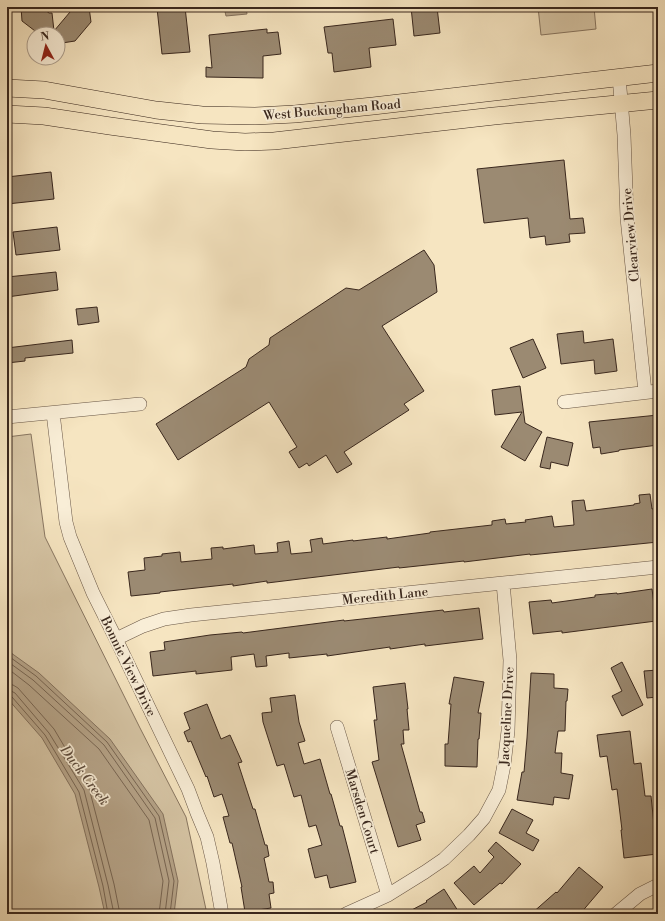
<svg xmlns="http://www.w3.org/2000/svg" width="665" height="921" font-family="'Libre Bodoni',serif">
<rect width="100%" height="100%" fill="#f6e5c1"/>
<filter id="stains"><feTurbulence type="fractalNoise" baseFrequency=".005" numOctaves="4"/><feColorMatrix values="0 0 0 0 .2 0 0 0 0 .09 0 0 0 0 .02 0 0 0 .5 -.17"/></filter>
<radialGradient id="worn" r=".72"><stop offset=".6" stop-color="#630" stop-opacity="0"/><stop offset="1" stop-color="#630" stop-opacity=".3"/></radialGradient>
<path fill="#d6c5a5" stroke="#887661" d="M538,7H594L596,29L541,35Z
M31,434L45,537L140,728L186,817L207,914H7V437Z"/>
<path fill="#b6a489" stroke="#84725e" d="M224,7H246L247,14L226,16Z
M7,650L39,673L110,739L163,814L178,881L174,914H105L99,887L75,794L42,738L7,698Z"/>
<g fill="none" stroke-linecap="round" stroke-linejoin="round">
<path stroke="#786653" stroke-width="1" d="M7,655L36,676L107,742L159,816L174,881L170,914
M7,661L33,680L104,745L155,818L169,881L165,914
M7,668L29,685L99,749L149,820L163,881L159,914
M7,684L13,685L18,688L54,729L89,788L114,884L120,914
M7,690L11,691L15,693L49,733L84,790L108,885L114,914
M7,695L12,697L45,735L79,792L103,886L108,914"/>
</g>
<path fill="#9b8a72" stroke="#39271d" d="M21,7H41L49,13H52L54,31L70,12L69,7H89L91,22L75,41L62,43L61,34H39L22,21Z
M163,7H185L190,52L162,54L157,8Z
M411,7H437L440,33L414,36Z
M393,19L396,45L369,48L371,67L334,72L332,53H328L324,27Z
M267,29V33L278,32L281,54L263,56V78L206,77V67L212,68L209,35Z
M564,160L570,219L583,218L585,233L569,234L570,242L546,245L545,236L530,238L528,218L484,223L477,169Z
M51,172L54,199L7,204V177Z
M57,227L60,250L16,255L13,232Z
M424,250L434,265L437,292L382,326L424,391L404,404L409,410L344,452L352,464L337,473L326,455L309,466L307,463L299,468L289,452L297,447L269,402L178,460L156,424L246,367L249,359L269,345L270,338L346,288L359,290Z
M56,272L58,290L7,297V277Z
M97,307L99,322L78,325L76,309Z
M583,331L584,343L613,339L617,371L595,374L594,360L561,364L557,334Z
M533,339L546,368L523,378L510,348Z
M72,340L73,353L25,358V361L7,363V348Z
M520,386L525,423L542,432L525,461L501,447L522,412L495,415L492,390Z
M658,415V445L619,450V451L601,454L600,447L593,448L589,422Z
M547,437L573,443L568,466L551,462L550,469L540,467Z
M650,494L652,509L658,508V542L530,555V554L464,562V561L399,568V567L267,583V581L233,586V584L160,592V593L131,596L128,572L145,570L144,558L162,556V554L180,552L181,562L212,559L211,548L223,547V549L254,545L255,554L278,552L277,543L289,541L291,554L312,552L310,540L322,538L323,544L353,540V541L387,537V539L430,533V532L492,525V521L505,519L506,524L526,522L525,520L552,516L554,527L574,525L572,501L584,500L586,511L634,505V504L640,503L639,495Z
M652,589L656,621L562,633V631L533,634L529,602L551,600L552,603L595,597V595L617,593V594Z
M479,608L483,639L425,646V644L390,649V647L327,656V654L289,658V653L266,656L267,666L256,667L254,654L231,657L232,670L196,674V671L153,676L150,652L165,650L164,642L210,635L242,632L243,633L344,620V621L443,610L444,612Z
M622,662L643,705L622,716L612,696L622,691L611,668Z
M658,670V697L647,698L644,671Z
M531,673L554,674V688L568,689L567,701H566L565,731H558L555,753H562L561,773L573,775L569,799L554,797L553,805L517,800L522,772H524L527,738Z
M454,677L484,682L478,713H481L479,739H478L477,767L445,766V744H448L451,704H449Z
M405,683L408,709H407L409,730H403L404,744H401L420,812H422L425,822L416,825L421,840L398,847L372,762L379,760L374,720H377L373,687Z
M295,695L299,722L305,741L298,743L304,764L320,759L330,794H331L340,826H342L350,857L356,882L330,888L327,875L315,878L308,849L322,845L316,825L309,827L301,795L294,797L284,764L277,766L263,722L262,713L272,712L270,698Z
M207,704L221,739L230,735L242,762L238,763L253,809H255L265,845H267L269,856L264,858L269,882H273L274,893L269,894L271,908L245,912L241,887H242L232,843H230L223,817L229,816L222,794L214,797L207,776L206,777L191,741L188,742L184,732L190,729L184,713Z
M630,731L634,764L641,763L645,796H651L657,854L624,858L621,830H622L617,789L612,790L607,756L600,757L597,735Z
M512,809L533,820L526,833L539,840L533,851L499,833Z
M496,842L521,864L502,884L500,883L474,905L454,883L474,866L480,873L494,857L488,851Z
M579,867L603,887L580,914H531L556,892L557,893Z
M444,889L460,914H404L427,902L426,901Z"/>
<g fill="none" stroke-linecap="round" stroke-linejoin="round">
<defs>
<path id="minor" d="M619,77L624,135L627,218L645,392
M564,402L658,391
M53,413L66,522L70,537L93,593L116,639L188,789L197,813L207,837L213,863L222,914
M7,417L140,404
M116,639L143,626L164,619L191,615L503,583L658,567
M337,727L388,895
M346,914L388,895L425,872L444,859L469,835L484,818L499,790L504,765L508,731L510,660L503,583
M616,914L640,894L658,885"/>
<path id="major" d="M7,88L44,90L156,110L202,115L255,116L295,114L373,106L658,73
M7,114L44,116L110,126L212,140L245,142L274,141L494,116L658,100"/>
</defs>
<use href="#minor" stroke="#685646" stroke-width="14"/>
<use href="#major" stroke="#39271d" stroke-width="18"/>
<use href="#minor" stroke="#f9eed7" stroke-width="13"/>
<use href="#major" stroke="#f6e5c1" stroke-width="17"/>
</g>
<g text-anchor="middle" stroke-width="3.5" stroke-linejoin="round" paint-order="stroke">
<g font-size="13" fill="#39271d" stroke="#f9eed7">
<text transform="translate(332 109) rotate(-5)" y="5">West Buckingham Road</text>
<text transform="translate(630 235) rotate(-95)" y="5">Clearview Drive</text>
<text transform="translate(385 595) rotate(-6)" y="5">Meredith Lane</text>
<text transform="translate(129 666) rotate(64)" y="5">Bonnie View Drive</text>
<text transform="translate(506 716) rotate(-87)" y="5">Jacqueline Drive</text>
<text transform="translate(363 811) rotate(73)" y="5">Marsden Court</text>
</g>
<g font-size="14" font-style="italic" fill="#5e4c3d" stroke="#f9eed7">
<text transform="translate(85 775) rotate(53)" y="5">Duck Creek</text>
</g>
</g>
<rect width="665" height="921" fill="none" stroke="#f6e5c1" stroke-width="24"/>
<rect x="8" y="8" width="649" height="905" fill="none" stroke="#39271d" stroke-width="2"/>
<rect x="12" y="12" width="641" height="897" fill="none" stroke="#39271d"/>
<g transform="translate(46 46) rotate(353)"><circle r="19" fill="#f9eed7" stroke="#ac9e8d"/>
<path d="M0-3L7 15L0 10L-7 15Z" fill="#8f2418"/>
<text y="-6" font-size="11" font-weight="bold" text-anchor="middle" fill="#39271d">N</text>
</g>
<rect width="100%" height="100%" filter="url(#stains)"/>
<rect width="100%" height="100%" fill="url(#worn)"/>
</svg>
